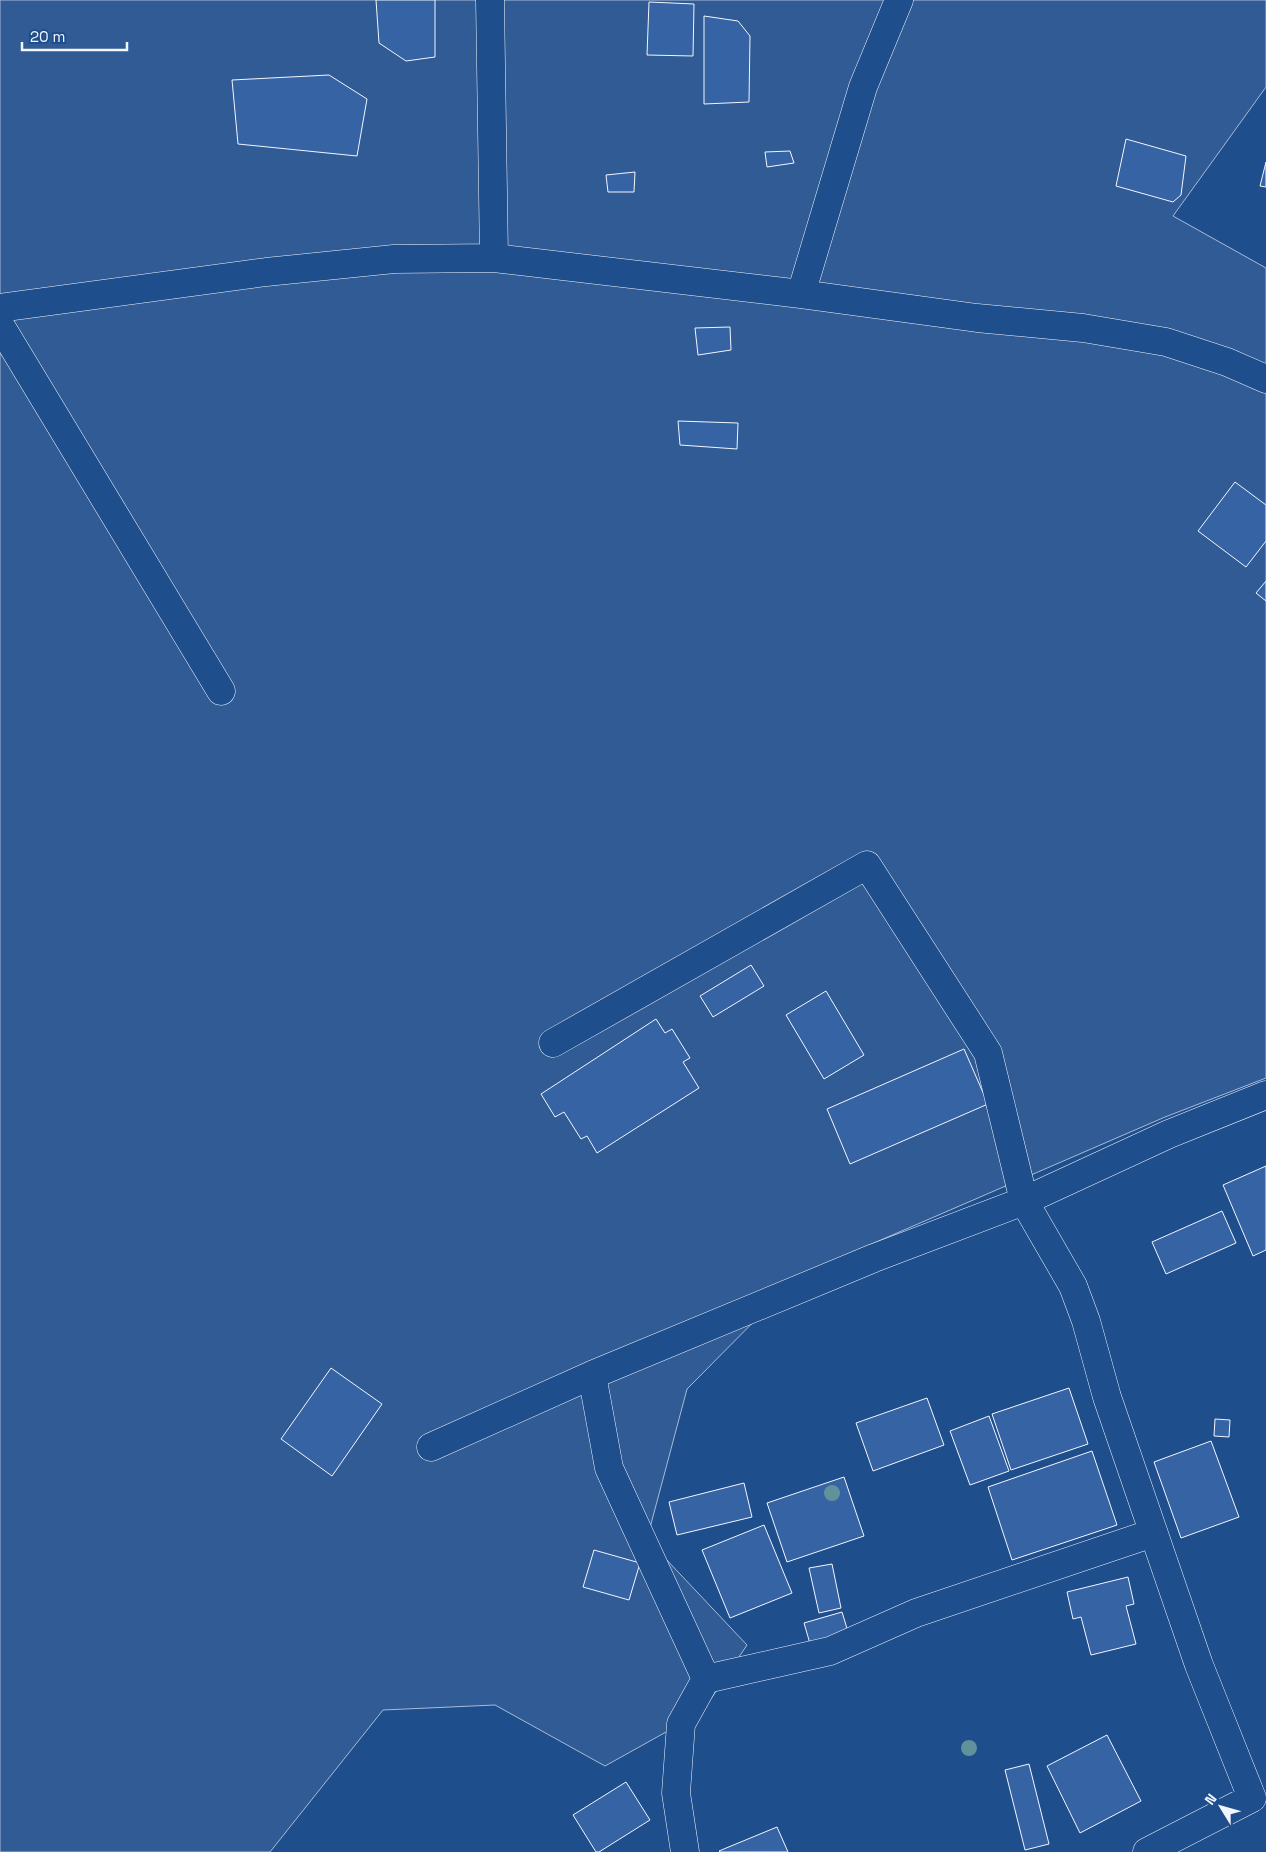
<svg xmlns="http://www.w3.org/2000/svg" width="1266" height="1852" font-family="'Space Grotesk',sans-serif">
<rect width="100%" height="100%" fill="#1f4e8c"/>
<path fill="#305b95" stroke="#a8bbd7" d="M0,0H1266V87L1173,216L1266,268V1078L1165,1117L800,1275L687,1389L647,1539L747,1645L702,1712L605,1766L495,1705L383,1710L270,1852H0Z"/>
<path fill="#3563a3" stroke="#f2f6ff" d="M376,0H435V57L406,61L379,43Z
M649,2L694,4L693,56L647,55Z
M704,16L738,21L750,36L749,102L704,104Z
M329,75L367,99L357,156L238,144L232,80Z
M1126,139L1186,156L1181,195L1173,202L1116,186Z
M790,151L794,163L767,167L765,152Z
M1266,162V187L1260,186Z
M635,172L634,192H608L606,175Z
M730,327L731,350L698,355L695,328Z
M678,421L738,423L737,449L680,445Z
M1235,482L1266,505V541L1246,567L1198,531Z
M1266,581V601L1256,593Z
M751,965L764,986L713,1017L700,996Z
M826,991L864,1055L824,1079L786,1015Z
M656,1019L665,1033L672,1029L690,1058L683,1062L699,1088L597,1153L587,1136L581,1139L564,1112L555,1117L541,1094Z
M964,1049L988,1104L850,1164L827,1109Z
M1266,1166V1250L1253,1256L1223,1185Z
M1222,1211L1236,1243L1166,1274L1152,1242Z
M331,1368L382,1404L332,1476L281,1439Z
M1069,1388L1088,1444L1011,1470L992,1414Z
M927,1398L944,1445L873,1471L856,1423Z
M989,1416L1009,1471L970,1485L950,1431Z
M1215,1419L1230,1420L1229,1437L1214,1436Z
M1211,1441L1239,1517L1181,1538L1154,1462Z
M1092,1451L1117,1525L1012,1560L988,1487Z
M844,1477L864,1536L787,1562L767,1503Z
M744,1483L752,1517L677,1535L669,1502Z
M764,1525L792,1593L730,1618L702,1550Z
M594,1550L640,1563L629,1600L583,1587Z
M832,1564L841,1608L819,1613L809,1568Z
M1128,1577L1134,1604L1126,1606L1136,1644L1091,1655L1081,1617L1073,1619L1067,1592Z
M842,1612L849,1635L811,1647L804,1623Z
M1107,1735L1141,1801L1080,1833L1047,1766Z
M1029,1764L1049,1844L1025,1850L1005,1770Z
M626,1782L650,1820L599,1852H596L573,1815Z
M777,1827L788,1852H720L719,1851Z"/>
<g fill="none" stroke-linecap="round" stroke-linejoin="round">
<defs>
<path id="minor" d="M490,0L494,258
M801,294L863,87L899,0
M0,308L266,272L394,259L494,258L801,294L977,318L1083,328L1166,342L1227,362L1266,379
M0,325L221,691
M553,1043L867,865L988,1053L1024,1201L1073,1286L1086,1321L1107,1397L1199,1665L1252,1798L1147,1852
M592,1375L609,1468L706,1679
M431,1447L592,1375L874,1258L1024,1201L1169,1134L1266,1095
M685,1852L676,1793L681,1724L706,1679L830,1651L916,1613L1153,1533"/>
</defs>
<use href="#minor" stroke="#f2f6ff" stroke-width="29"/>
<use href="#minor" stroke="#1f4e8c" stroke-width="28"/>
</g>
<g fill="#61919a">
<circle cx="832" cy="1493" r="8"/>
<circle cx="969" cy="1748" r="8"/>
</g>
<g transform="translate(1221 1807) rotate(307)" stroke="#1f4e8c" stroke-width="4" paint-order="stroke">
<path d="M0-4L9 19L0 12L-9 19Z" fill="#f2f6ff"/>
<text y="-8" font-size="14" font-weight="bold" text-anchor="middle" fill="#f2f6ff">N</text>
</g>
<path d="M22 42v8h105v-8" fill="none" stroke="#f2f6ff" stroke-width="2.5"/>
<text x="30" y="42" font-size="15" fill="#f2f6ff" stroke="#1f4e8c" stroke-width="4" paint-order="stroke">20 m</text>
</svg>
